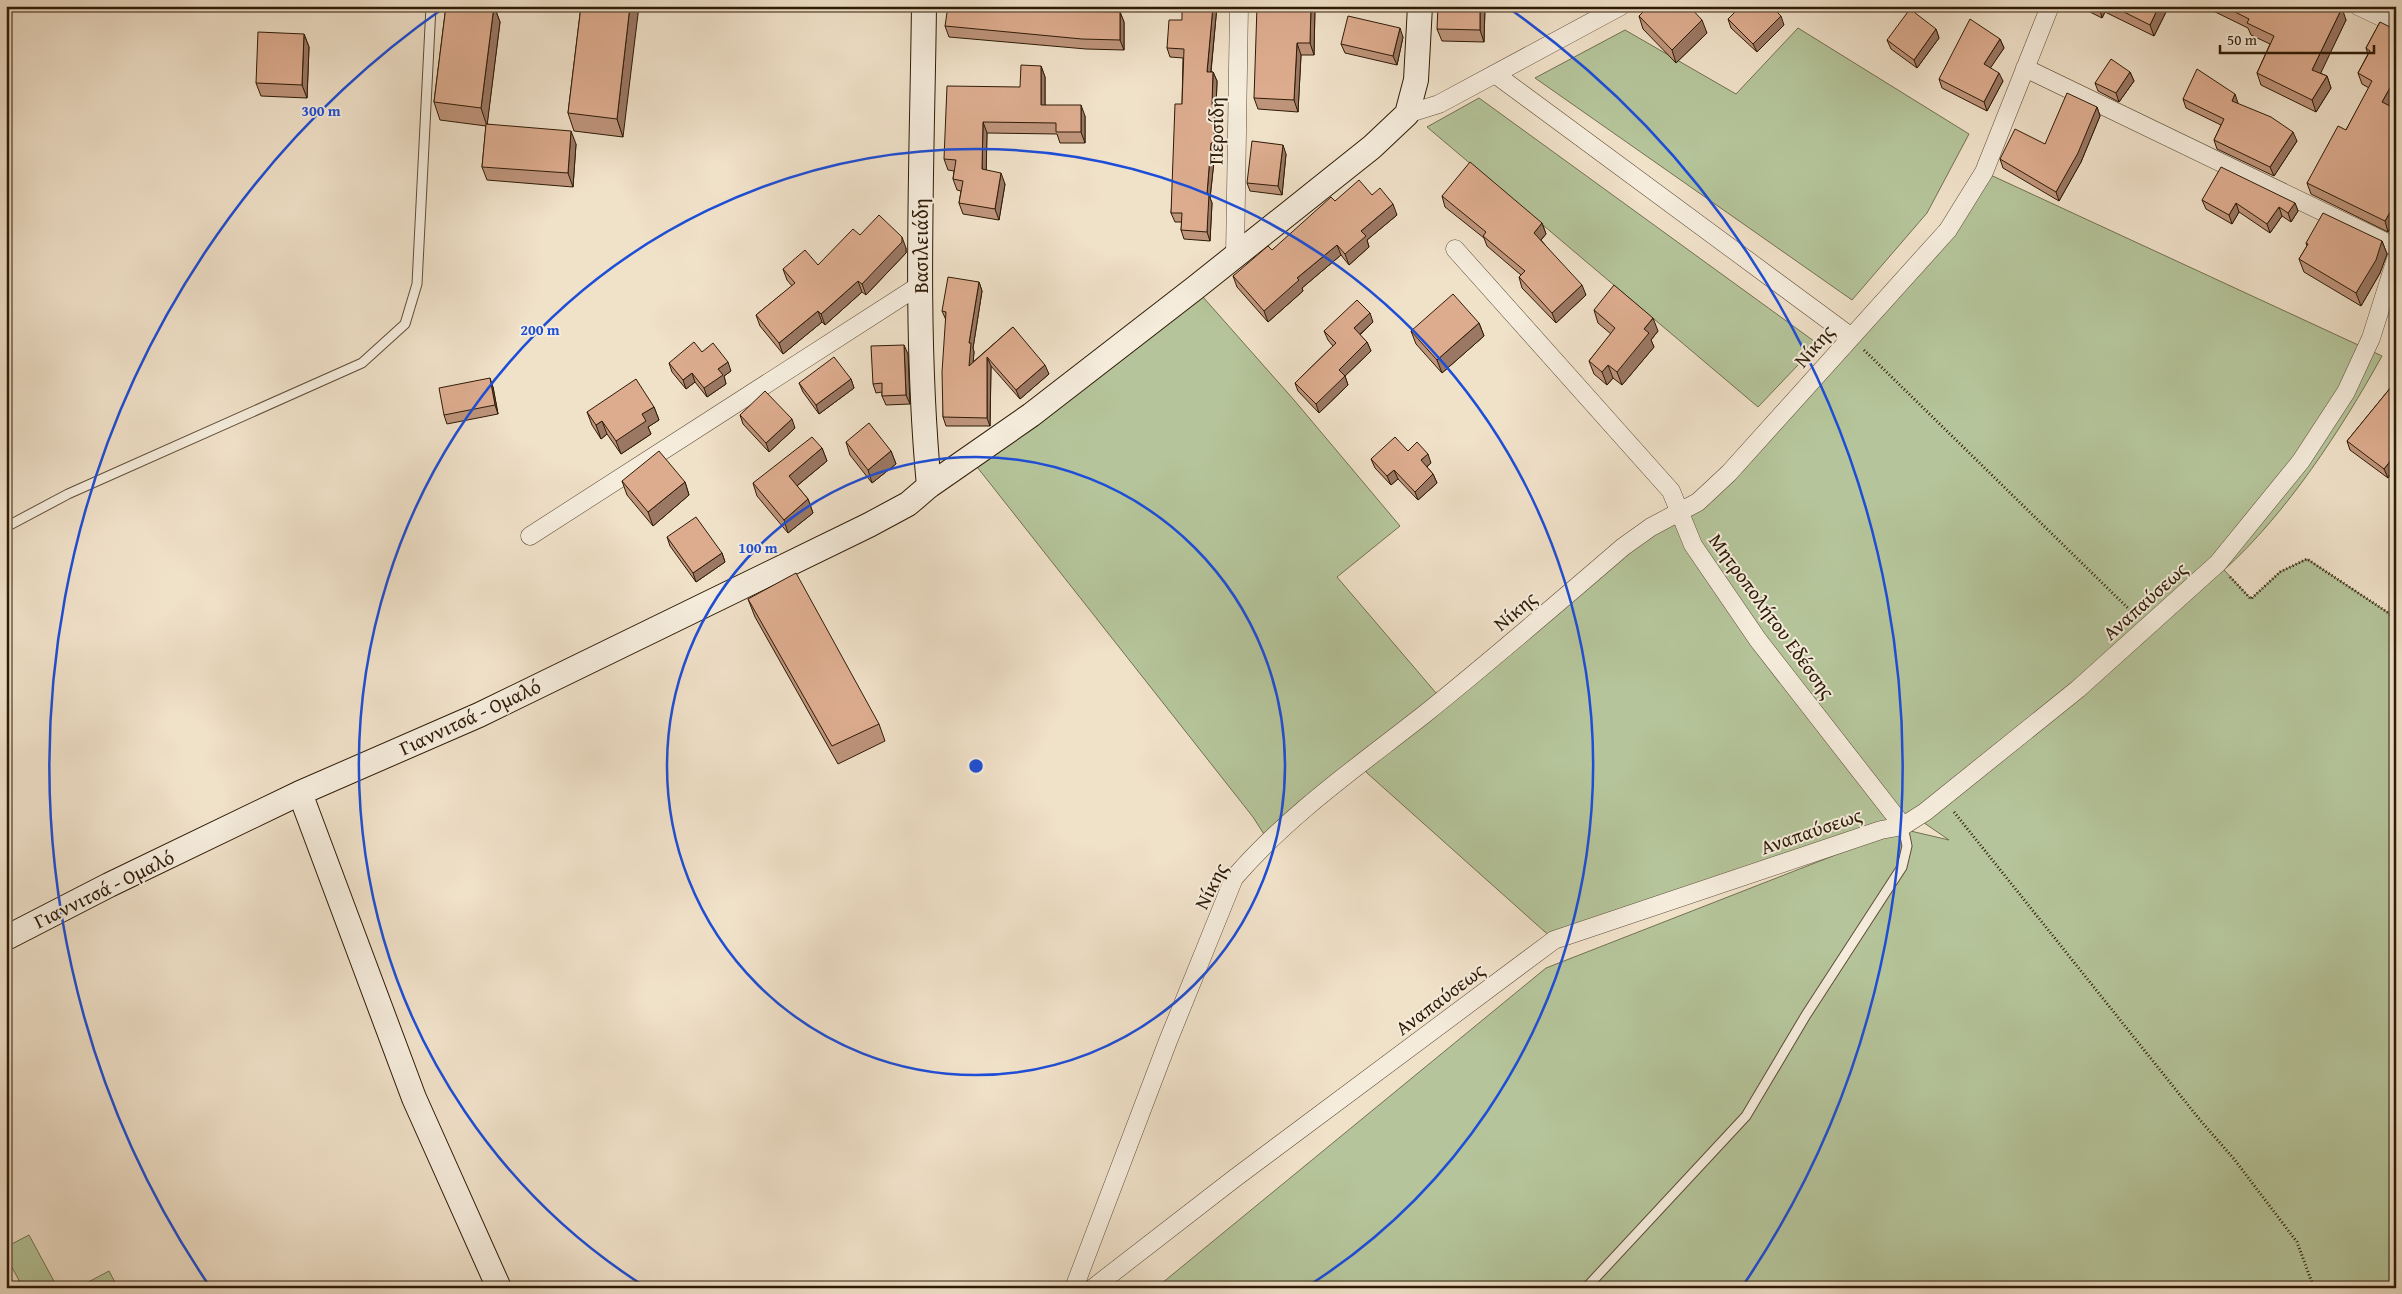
<svg xmlns="http://www.w3.org/2000/svg" width="2402" height="1294" font-family="'Gentium Book Plus',serif">
<rect width="100%" height="100%" fill="#f0e1c9"/>
<filter id="stains"><feTurbulence type="fractalNoise" baseFrequency=".004" numOctaves="4"/><feColorMatrix values="0 0 0 0 .2 0 0 0 0 .09 0 0 0 0 .02 0 0 0 .5 -.17"/></filter>
<radialGradient id="worn" r=".72"><stop offset=".6" stop-color="#630" stop-opacity="0"/><stop offset="1" stop-color="#630" stop-opacity=".3"/></radialGradient>
<path fill="#b5c49a" stroke="#727050" d="M1798,28L1969,134L1927,213L1852,300L1535,78L1625,30L1736,94Z
M1479,98L1818,344L1758,407L1427,127Z
M1984,172L2382,356C2341,430 2287,513 2224,570L2251,599L2280,572L2307,559L2396,618V1288H1156L1546,968L1902,829L1949,840L1917,818L1554,940L1367,773L1361,764L1269,842L1253,817L970,458L1195,288L1294,400L1400,526L1337,577L1442,700L1564,598L1698,502L1850,336Z
M29,1235L56,1285L52,1288H23L6,1256V1247Z
M109,1271L118,1288H77Z"/>
<g fill="none" stroke-linecap="round" stroke-linejoin="round">
<defs>
<path id="lane" d="M6,527L68,494L362,363L405,324L417,284L431,6
M1586,1288L1746,1116L1806,1015L1902,867L1907,846L1903,826"/>
<path id="street" d="M2358,6L2396,24
M2025,68L2396,247
M1495,74L1850,336
M1407,114L1439,104L1621,6
M1455,249L1671,491L1693,545L1758,640L1903,826
M1235,256L1239,6
M530,536L920,285
M1074,1288L1168,1041L1234,878C1289,814 1360,765 1426,713C1493,659 1558,603 1623,547L1651,527L1698,502L1729,473L1948,230L1984,172L2050,6
M1093,1288L1235,1178L1554,940L1881,830L1903,826L1925,812L2078,689L2218,563L2301,461L2346,392L2371,338L2396,259"/>
<path id="secondary" d="M924,6C922,166 914,327 929,486
M300,793L414,1098L499,1288
M6,938L109,885L300,793L479,715L869,525L908,504L929,486L1031,415L1195,288L1372,147L1407,114L1416,80L1420,6"/>
</defs>
<use href="#lane" stroke="#5e4c37" stroke-width="11"/>
<use href="#street" stroke="#5e4c37" stroke-width="19"/>
<use href="#secondary" stroke="#2e1b06" stroke-width="26"/>
<path stroke="#2e1b06" stroke-width="3" stroke-dasharray="1 2.5" stroke-linecap="butt" d="M1864,350L2135,615
M2230,577L2251,599L2280,572L2307,559L2396,618
M1954,812L2200,1120L2234,1159L2297,1242L2314,1288"/>
<use href="#lane" stroke="#f5ecdc" stroke-width="9"/>
<use href="#street" stroke="#f5ecdc" stroke-width="18"/>
<use href="#secondary" stroke="#f5ecdc" stroke-width="24"/>
</g>
<path fill="#be947b" stroke="#2e1b06" d="M446,6H494L500,22L487,124L576,144L573,187L487,180L482,167L486,126L440,120L434,102Z
M581,6L623,137L574,131L568,113Z
M1069,6L1071,11L1120,12L1124,22V50L1086,49L949,37L945,26Z
M1217,6L1211,72H1213L1217,81L1216,108L1218,114L1217,152H1215L1210,198L1212,203L1210,241L1184,239L1181,230L1182,222H1175L1171,213L1182,104L1183,58L1170,57L1167,48L1182,20Z
M1315,6L1314,55H1301L1298,112L1258,109L1254,98Z
M1485,6L1484,42L1442,41L1437,29Z
M2078,6H2166L2167,10L2154,36L2105,12L2102,18Z
M2203,6H2337L2346,20L2320,73L2327,76L2331,88L2316,112L2261,85L2257,73L2270,44L2251,35L2248,28Z
M1639,16L1707,33L1676,63L1643,29Z
M1728,19L1784,25L1757,52L1731,28Z
M2380,22L2390,106L2396,109V219L2388,232L2311,194L2307,183L2346,130L2369,88L2362,84L2358,73L2368,54L2366,48Z
M1936,29L1939,38L1917,68L1891,49L1887,40Z
M304,34L309,47L307,98L261,96L256,83Z
M1403,37L1397,65L1345,53L1341,44Z
M2000,39L2004,48L1990,68L2003,81L1987,111L1942,88L1939,79Z
M1041,66L1045,77V105L1085,116V143H1060L1057,134L987,133L986,170L1005,184L999,220L963,214L959,203L961,191L957,190L953,179L954,171L948,170L944,159L1020,87Z
M2130,72L2134,81L2119,102L2098,91L2095,83Z
M2183,99L2238,103V104L2297,141L2274,176L2217,149L2214,140L2221,125L2186,108Z
M2097,107L2100,116L2081,162L2059,201L2003,168L2000,159L2045,144Z
M1286,154L1282,195L1250,191L1247,183Z
M1372,195L1397,215L1367,240L1369,247L1349,265L1341,255L1302,288L1303,291L1268,322L1237,287L1233,276L1272,250L1335,201Z
M1442,196L1542,223L1546,234L1541,240L1586,295L1556,323L1522,288L1519,277L1521,275L1487,246L1484,238L1445,207Z
M2202,200L2295,203L2298,211L2291,222L2282,216L2270,233L2239,212L2232,224L2206,209Z
M860,235L906,248V253L866,295L862,292L825,325L822,322L783,354L760,326L756,315L792,286L787,280L783,269L818,265Z
M2382,241L2387,254L2380,273L2361,306L2304,272L2299,259L2307,246L2306,243Z
M979,282L982,291L973,348L974,352L973,362L1013,327L1049,374L1020,399L991,366L990,426H946L943,417L946,320L942,311Z
M1594,310L1658,331L1651,340L1654,347L1622,385L1613,378L1607,385L1594,374L1589,361L1611,334L1598,323Z
M1373,322L1360,335L1367,342L1371,351L1345,376L1348,385L1319,413L1298,391L1295,383L1333,346L1328,340L1324,331Z
M1479,323L1484,336L1442,373L1416,344L1411,331Z
M702,352L731,371L724,376L726,384L707,397L695,382L686,389L672,372L669,363Z
M908,354L910,404L886,405L882,396V392L876,393L873,384Z
M851,379L854,388L819,414L803,392L799,383Z
M2396,381L2388,478L2350,450L2347,441Z
M493,387L498,414L447,424L444,415Z
M654,407L659,420L648,427L651,434L621,454L607,434L601,439L592,425L587,412Z
M740,415L795,428L769,452L743,424Z
M846,442L891,451L896,464L872,483L850,455Z
M822,448L827,461L797,486L808,499L813,513L788,533L757,496L753,483Z
M1408,451L1431,463L1427,467L1433,474L1437,483L1418,500L1398,479L1391,485L1375,468L1371,459Z
M622,481L685,482L689,495L653,526L627,495Z
M667,537L722,553L725,562L696,582L670,546Z
M748,599L879,724L885,741L838,764L755,617Z"/>
<path fill="#9b7864" stroke="#2e1b06" d="M494,6L500,22L487,126L481,108Z
M630,6H639L623,137L617,119Z
M1213,6H1217L1210,80L1207,72Z
M1311,6H1315L1314,55L1310,43Z
M1480,6H1485L1484,42L1480,30Z
M2099,6H2103L2105,12L2102,18Z
M2159,6H2166L2167,10L2154,36L2150,25Z
M2342,8L2346,20L2317,81L2312,70Z
M1120,12L1124,22V50L1120,40Z
M1781,16L1784,25L1757,52L1753,44Z
M1702,20L1707,33L1676,63L1672,50Z
M1400,28L1403,37L1397,65L1393,56Z
M1936,29L1939,38L1917,68L1914,60Z
M304,34L309,47L307,98L302,85Z
M2000,39L2004,48L1987,73L1984,64Z
M1297,43L1301,55L1298,112L1294,100Z
M1041,66L1045,77V116L1041,105Z
M1213,72L1217,81L1216,108L1218,114L1217,152L1214,143L1212,105Z
M2130,72L2134,81L2119,102L2116,93Z
M1999,73L2003,81L1987,111L1984,102Z
M2327,76L2331,88L2316,112L2312,100Z
M2396,77V95L2386,113L2382,102Z
M2235,94L2238,103L2235,110L2232,101Z
M1081,105L1085,116V143L1081,132Z
M2097,107L2100,116L2081,162L2059,201L2056,192Z
M983,122L987,133L986,181L982,169Z
M571,131L576,144L573,187L568,173Z
M2293,132L2297,141L2274,176L2270,167Z
M1211,143L1215,152L1210,198L1212,203L1210,241L1207,232V194Z
M1283,145L1286,154L1282,195L1278,186Z
M1001,173L1005,184L999,220L995,209Z
M2396,202V219L2388,232L2385,221Z
M2236,203L2239,212L2232,224L2229,215Z
M2295,203L2298,211L2291,222L2288,213Z
M1393,204L1397,215L1367,240L1369,247L1349,265L1345,254L1361,231Z
M2279,207L2282,216L2270,233L2267,224Z
M1542,223L1546,234L1538,243L1534,233Z
M902,237L906,248V253L866,295L862,284Z
M2382,241L2387,254L2380,273L2361,306L2356,293Z
M1337,245L1341,255L1302,288L1303,291L1268,322L1264,311L1297,278Z
M858,281L862,292L825,325L821,314Z
M979,282L982,291L973,348L974,352L972,375L969,366V343Z
M1582,285L1586,295L1556,323L1552,313Z
M818,311L822,322L783,354L779,343Z
M1370,313L1373,322L1357,337L1354,328Z
M1653,318L1658,331L1651,340L1654,347L1622,385L1617,372L1644,329Z
M1479,323L1484,336L1442,373L1437,360Z
M1367,342L1371,351L1345,376L1348,385L1319,413L1316,404L1339,370Z
M904,345L908,354L910,404L906,395Z
M987,357L991,366L990,426L987,418Z
M728,362L731,371L724,376L726,384L707,397L704,388L718,369Z
M1045,365L1049,374L1020,399L1016,390Z
M1608,365L1613,378L1607,385L1602,372Z
M692,373L695,382L686,389L683,380Z
M490,378L493,387L498,414L495,405Z
M851,379L854,388L819,414L816,405Z
M654,407L659,420L648,427L651,434L621,454L616,441L642,414Z
M792,419L795,428L769,452L766,443Z
M602,421L607,434L601,439L596,425Z
M822,448L827,461L793,489L789,476Z
M891,451L896,464L872,483L868,470Z
M1428,454L1431,463L1424,469L1421,460Z
M2396,454V467L2388,478L2384,469Z
M1394,470L1398,479L1391,485L1387,476Z
M1433,474L1437,483L1418,500L1415,492Z
M685,482L689,495L653,526L648,512Z
M808,499L813,513L788,533L784,520Z
M722,553L725,562L696,582L693,573Z"/>
<path fill="#ddac8f" stroke="#2e1b06" d="M446,6H494L481,108L434,102Z
M581,6H630L617,119L568,113Z
M948,6H1069L1068,11L1120,12V40L1082,39L945,26Z
M1182,6H1213L1207,72H1213L1212,105H1215L1214,143H1211L1207,194H1209L1207,232L1181,230L1182,213H1171L1175,104H1182L1184,49L1167,48L1169,20H1182Z
M1257,6H1311L1310,43H1297L1294,100L1254,98Z
M1438,6H1480V30L1437,29Z
M1649,6H1689L1702,20L1672,50L1639,16Z
M1741,6H1771L1781,16L1753,44L1728,19Z
M2112,6H2159L2150,25Z
M2223,6H2337L2342,8L2312,70L2327,76L2312,100L2257,73L2274,36L2247,23L2249,19Z
M1910,9L1936,29L1914,60L1887,40Z
M1348,16L1400,28L1393,56L1341,44Z
M1970,19L2000,39L1984,64L1999,73L1984,102L1939,79Z
M2380,22L2396,30V77L2382,102L2396,109V202L2385,221L2307,183L2338,126L2346,130L2372,81L2358,73L2370,51L2366,48Z
M258,32L304,34L302,85L256,83Z
M2111,59L2130,72L2116,93L2095,83Z
M1021,65L1041,66V105H1081V132H1056V123L983,122L982,169L1001,173L995,209L959,203L963,181L953,179L956,160L944,159L947,86L1020,87Z
M2197,69L2235,94L2232,101L2271,117L2293,132L2270,167L2214,140L2224,119L2183,99Z
M2067,93L2097,107L2078,153L2056,192L2000,159L2015,129L2045,144Z
M486,124L571,131L568,173L482,167Z
M1252,141L1283,145L1278,186L1247,183Z
M1470,162L1542,223L1534,233L1582,285L1552,313L1519,277L1525,271L1483,236L1486,232L1442,196Z
M2221,167L2295,203L2288,213L2279,207L2267,224L2236,203L2229,215L2202,200Z
M1359,180L1372,195L1380,188L1393,204L1361,231L1366,236L1345,254L1337,245L1297,278L1299,280L1264,311L1233,276L1268,246L1272,250L1331,197L1335,201Z
M2323,213L2382,241L2376,260L2356,293L2299,259L2308,244L2306,243Z
M879,215L902,237V242L862,284L858,281L821,314L818,311L779,343L756,315L795,283L783,269L805,250L818,265L853,229L860,235Z
M948,277L979,282L969,343H971L969,366L1013,327L1045,365L1016,390L987,357V418L943,417L942,372L946,312L942,311Z
M1614,285L1653,318L1644,329L1649,333L1617,372L1608,365L1602,372L1589,361L1615,328L1594,310Z
M1453,294L1479,323L1437,360L1411,331Z
M1357,300L1370,313L1354,328L1367,342L1339,370L1345,376L1316,404L1295,383L1336,343L1324,331Z
M694,342L702,352L713,343L728,362L718,369L723,375L704,388L692,373L683,380L669,363Z
M904,345L906,395L882,396V383L873,384L871,346Z
M834,357L851,379L816,405L799,383Z
M490,378L495,405L444,415L439,388Z
M636,379L654,407L642,414L646,421L616,441L602,421L596,425L587,412Z
M2396,381V454L2384,469L2347,441Z
M765,391L792,419L766,443L740,415Z
M869,423L891,451L868,470L846,442Z
M812,437L822,448L789,476L808,499L784,520L753,483Z
M1395,437L1408,451L1417,442L1428,454L1421,460L1433,474L1415,492L1394,470L1387,476L1371,459Z
M659,451L685,482L648,512L622,481Z
M696,517L722,553L693,573L667,537Z
M796,573L879,724L832,746L748,599Z"/>
<g fill="none" stroke="#1d4ed8" stroke-width="2.5">
<circle cx="976" cy="766" r="309"/>
<path d="M644 1286A617 617 0 1 1 1308 1286"/>
<path d="M208 1284A926 926 0 0 1 445 7M1507 7A926 926 0 0 1 1744 1284"/>
</g>
<g text-anchor="middle" stroke-width="4" stroke-linejoin="round" paint-order="stroke">
<g font-size="20" fill="#2e1b06" stroke="#f5ecdc">
<text transform="translate(1216 131) rotate(-89)" y="7">Περσίδη</text>
<text transform="translate(921 246) rotate(-90)" y="7">Βασιλειάδη</text>
<text transform="translate(1814 346) rotate(-49)" y="7">Νίκης</text>
<text transform="translate(2145 601) rotate(-42)" y="7">Αναπαύσεως</text>
<text transform="translate(1515 611) rotate(-40)" y="7">Νίκης</text>
<text transform="translate(1772 616) rotate(54)" y="7">Μητροπολήτου Εδέσσης</text>
<text transform="translate(470 717) rotate(-25)" y="7">Γιαννιτσά - Ομαλό</text>
<text transform="translate(1811 831) rotate(-19)" y="7">Αναπαύσεως</text>
<text transform="translate(1211 886) rotate(-63)" y="7">Νίκης</text>
<text transform="translate(104 889) rotate(-26)" y="7">Γιαννιτσά - Ομαλό</text>
<text transform="translate(1440 999) rotate(-37)" y="7">Αναπαύσεως</text>
</g>
</g>
<circle cx="976" cy="766" r="8" fill="#1d4ed8" stroke="#f5ecdc" stroke-width="2.5"/>
<g font-size="15" text-anchor="middle" font-weight="bold" fill="#1d4ed8" stroke="#f5ecdc" stroke-width="4" stroke-linejoin="round" paint-order="stroke">
<text x="321" y="116">300 m</text>
<text x="540" y="335">200 m</text>
<text x="758" y="553">100 m</text>
</g>
<rect width="2402" height="1294" fill="none" stroke="#f0e1c9" stroke-width="25"/>
<rect x="8" y="8" width="2387" height="1279" fill="none" stroke="#2e1b06" stroke-width="2.5"/>
<rect x="12" y="12" width="2377" height="1269" fill="none" stroke="#2e1b06"/>
<path d="M2220 45v8h154v-8" fill="none" stroke="#2e1b06" stroke-width="2.5"/>
<text x="2227" y="45" font-size="15" fill="#2e1b06" stroke="#f5ecdc" stroke-width="4" paint-order="stroke">50 m</text>
<rect width="100%" height="100%" filter="url(#stains)"/>
<rect width="100%" height="100%" fill="url(#worn)"/>
</svg>
